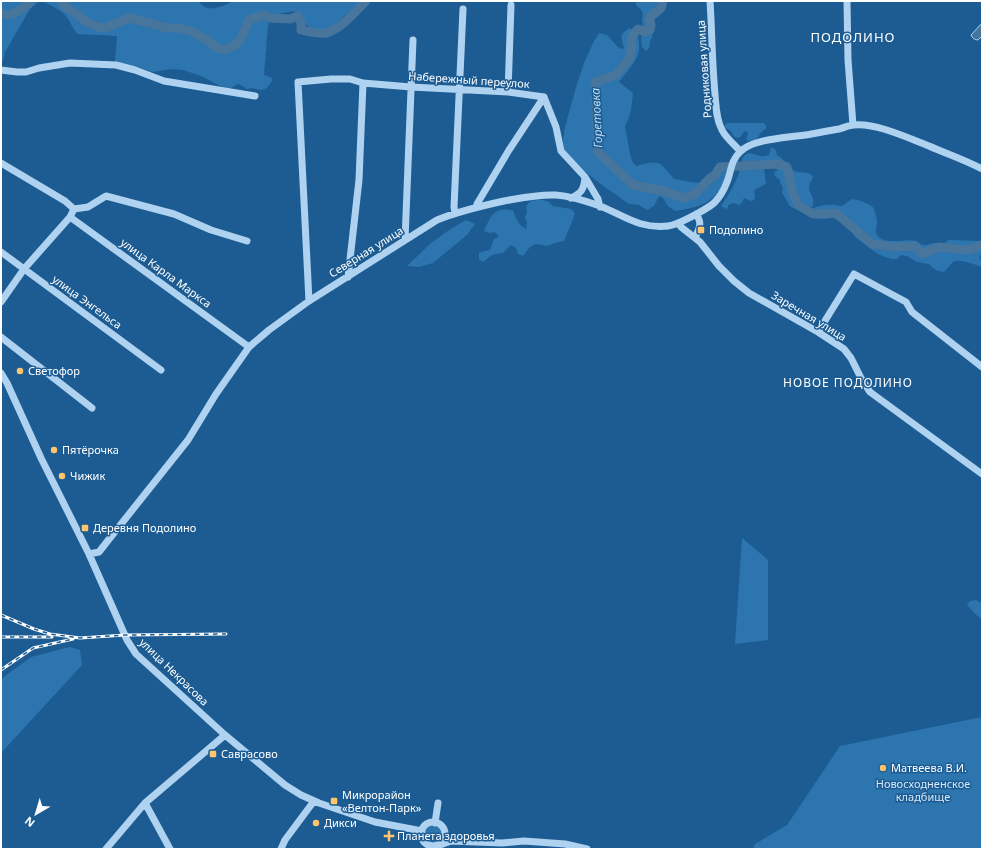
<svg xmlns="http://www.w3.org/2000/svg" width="983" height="850" font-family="'Noto Sans',sans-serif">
<rect width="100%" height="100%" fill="#1c5c93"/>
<path fill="#2d75af" d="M1,1H197C200,3 202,5 205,7C213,11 226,5 233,1H364L343,17L332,29L321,32L310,28L300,19L294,11L278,14H272L268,25L264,75L272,78V81L267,88L261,90L252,88L247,89L239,84L236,85L231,88H228L220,86L201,76L183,70L171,69L153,72L140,68L115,62L117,36L78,34C73,29 72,26 69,20C64,11 49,3 39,1L30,9L5,52L4,58L1,63Z
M636,1H664C667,12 659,9 655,15C655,17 651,26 651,27C651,31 653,34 652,37C651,41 650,38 650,43C649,47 650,48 646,51L642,47L641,38L644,29L642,20L643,14L642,11L636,5Z
M629,28L637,33C638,36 639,40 639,43C641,59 628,70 619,82L633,93C632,105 631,116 625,126L630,154L632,161L636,166C660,160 658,160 674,179C683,180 692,183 702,183L708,174C714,174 718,171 724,170L728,173C725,181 721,191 714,197C704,206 688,209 675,211L668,206L663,198L659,196L654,206L647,210L639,205L629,204L598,182L577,165L564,149L563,139L565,127L577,84L584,63L594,41L599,33L607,35L617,46L621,49L624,48C621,37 619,35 629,28Z
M727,123H764L766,126V129C757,132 761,142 748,141L746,139L748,134L747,131L744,132L740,137L738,138C733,137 733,134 730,130L725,128V125Z
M771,147L776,150L777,156H779L794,171C799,173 805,172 811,174L813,177C812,180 809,184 809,187C809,195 816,196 812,207C805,209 795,212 789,205C787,201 785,197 782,193L783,187L780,183V180L775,176L774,174L775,171H778C775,167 771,165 766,168L764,170L766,183C763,187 757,187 754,191L755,197L754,200L751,201L744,198L742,203L739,205L734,203L728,205V208L725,209L721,206C728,196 737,181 740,170C742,165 741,158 745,155C752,149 759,160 769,155Z
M852,199C860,200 867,203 873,207C875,212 877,218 877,223C877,227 874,231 877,235C884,246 906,238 917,241C918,242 921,244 922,245H927L933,243H944L949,240L982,241V253L981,254L979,259L982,258V267C975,265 959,258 953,262C950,265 947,269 944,272L938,271L933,268L929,264L917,262L907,256L901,255L897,259H891L880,255L875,252L855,237L849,227L839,220L833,218L822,219L816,218L811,214L813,208C826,204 829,204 842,206Z
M537,200H543L549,202L553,206L571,209L575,213L573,219L564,241L558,242L547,246L536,244L530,247L523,256L518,254L516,248L511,245L503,253L492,255L483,262L479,259V253L485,251L490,250L494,239L499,237L495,232L489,233L484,231C487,224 492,211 500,210C504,209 509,210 513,210C516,218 518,225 526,229L527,223L525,218L527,212L526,206L531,201Z
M466,220L475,224L467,235L433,263L419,267L407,266L431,243L449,230Z
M742,538L768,560V640L735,644Z
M976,600L982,604V619C976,616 972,610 967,605L970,601Z
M70,647L80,650L82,665L1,753V679L31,657Z
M982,717V849H753L755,844L787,825L840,746Z
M424 834a9 9 0 1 1 18 0a9 9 0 1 1-18 0Z"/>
<path fill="#48759b" stroke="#a1cef0" d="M982,23V36L978,40C975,40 972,38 971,35Z"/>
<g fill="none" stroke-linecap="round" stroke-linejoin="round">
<path stroke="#48759b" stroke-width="9" d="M64,1L63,3L64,6L77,14L85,21L98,27L105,28L129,18L138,20L167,28H179L193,32L209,41L217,48L225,50L235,45L240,40L249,20L262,15L271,18L290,19L298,16L301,23V30C309,32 322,35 329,32C344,26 355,12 366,1
M662,1C664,10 655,12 649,18L651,25L650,30L645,32L638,29L632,36L631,41L632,47L629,59L616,75L595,82L598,152L633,185L664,191L683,198L695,194L709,179L715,175L720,167L779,164L787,167L793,193L798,205L813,214L836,213L872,244L893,247L914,246L923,254L939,247L968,250L982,245
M1,13C13,18 23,9 31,1"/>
<path stroke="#aed2ef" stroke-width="7" d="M710,1C712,32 712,63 715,94C716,106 716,119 722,130C726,138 734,144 740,151
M847,1L848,60L853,125
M1,70L17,72H26L39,68L70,63L116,65L135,70L164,81L255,96
M508,92L511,5
M1,163L65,201L74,209
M585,177L598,199L600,207
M476,207L477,204L509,150L544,97
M455,213L454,207L463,9
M70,217L249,347
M678,223L681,227L700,242L719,266L734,281L749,293L818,332L844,349L851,358L861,378L870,392L982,474
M695,238C699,228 703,224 696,214
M405,240L413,40
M1,252L161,370
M348,277L359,180L363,83
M309,301L298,82L331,79H350L363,83L411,87L508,92L544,97L556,127L561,151L585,177C584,189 582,193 571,198
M1,302L24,269L70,217L74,209L88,207L106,196L174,214L211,230L247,241
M818,332L854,274L906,302L912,312L982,367
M1,337L92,408
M1,373L7,383L41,458L89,554L127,640L136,654L225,735L285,785L301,795L319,803L375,822L422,831
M89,554L99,552L106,543L188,440L216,394L249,347L269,330L309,301L437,220C459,211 481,206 504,201C521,198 538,194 556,195C570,196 586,201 600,206C625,216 639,229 668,226C678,225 707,209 714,203C720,197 724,190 727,182C731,172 731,160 740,152C751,140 782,138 797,136C811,135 825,131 839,129C844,128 849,125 854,125C877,123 908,138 929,146C947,154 965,160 982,169
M145,803L170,849
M421 834a12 12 0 1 1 24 0a12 12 0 1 1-24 0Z
M435,823L438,803
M440,845L451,841L502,843L524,841L565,844L587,849
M106,849L145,803L225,735
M281,849L285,840L314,801"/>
<defs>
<path id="rail" d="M1,615L34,629L50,634L80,638L125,635L226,634
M1,637H52
M1,670L33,648L73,639"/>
</defs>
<use href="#rail" stroke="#fff" stroke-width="3"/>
<use href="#rail" stroke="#1c5c93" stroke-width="1.5" stroke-dasharray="4.5" stroke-linecap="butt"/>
</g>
<g fill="#fec56c" stroke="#1c5c93" stroke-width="1.5">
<rect x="697" y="226" width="8" height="8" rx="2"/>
<circle cx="20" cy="371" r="4"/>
<circle cx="54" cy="450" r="4"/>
<circle cx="62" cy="476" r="4"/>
<rect x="81" y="524" width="8" height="8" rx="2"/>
<rect x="209" y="750" width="8" height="8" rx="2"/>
<circle cx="883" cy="768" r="4"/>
<rect x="330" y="797" width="8" height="8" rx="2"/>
<circle cx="316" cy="823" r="4"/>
<path d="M387 830h4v4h4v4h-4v4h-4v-4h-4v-4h4z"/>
</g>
<g text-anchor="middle" stroke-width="3" stroke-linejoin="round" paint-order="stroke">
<g font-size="11" fill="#fff" stroke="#1c5c93">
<text transform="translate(704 69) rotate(-94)" y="4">Родниковая улица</text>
<text transform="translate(469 80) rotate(4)" y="4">Набережный переулок</text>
<text transform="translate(366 252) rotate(-32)" y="4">Северная улица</text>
<text transform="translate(166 273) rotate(36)" y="4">улица Карла Маркса</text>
<text transform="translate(87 302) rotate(36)" y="4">улица Энгельса</text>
<text transform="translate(809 316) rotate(31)" y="4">Заречная улица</text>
<text transform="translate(174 672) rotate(44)" y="4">улица Некрасова</text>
</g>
<g font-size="11" fill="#fff" stroke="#1c5c93" text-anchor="start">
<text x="709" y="234">Подолино</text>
<text x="28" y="375">Светофор</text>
<text x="62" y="454">Пятёрочка</text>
<text x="70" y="480">Чижик</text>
<text x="93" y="532">Деревня Подолино</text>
<text x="221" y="758">Саврасово</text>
<text x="891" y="772">Матвеева В.И.</text>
<text x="342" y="799">Микрорайон<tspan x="342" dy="13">«Велтон-Парк»</tspan></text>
<text x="324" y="827">Дикси</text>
<text x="397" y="840">Планета здоровья</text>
</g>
<g font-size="11" fill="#d4e9fa" stroke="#1c5c93">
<text x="923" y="788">Новосходненское<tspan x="923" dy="13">кладбище</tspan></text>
</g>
<g font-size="12" font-style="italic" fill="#badbf5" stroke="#1c5c93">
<text transform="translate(597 118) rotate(-93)" y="4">Горетовка</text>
</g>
<g font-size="12" letter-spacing="1" fill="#fff" stroke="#1c5c93">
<text x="848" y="387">НОВОЕ ПОДОЛИНО</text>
</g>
<g font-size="13" letter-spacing="1" fill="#fff" stroke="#1c5c93">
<text x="853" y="42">ПОДОЛИНО</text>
</g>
</g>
<rect width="983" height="850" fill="none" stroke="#ffffff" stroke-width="4"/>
<g transform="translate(36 814) rotate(218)" stroke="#1c5c93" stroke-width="3" paint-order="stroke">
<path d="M0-3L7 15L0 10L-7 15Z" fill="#ffffff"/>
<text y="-6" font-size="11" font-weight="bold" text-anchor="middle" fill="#ffffff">N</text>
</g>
</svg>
